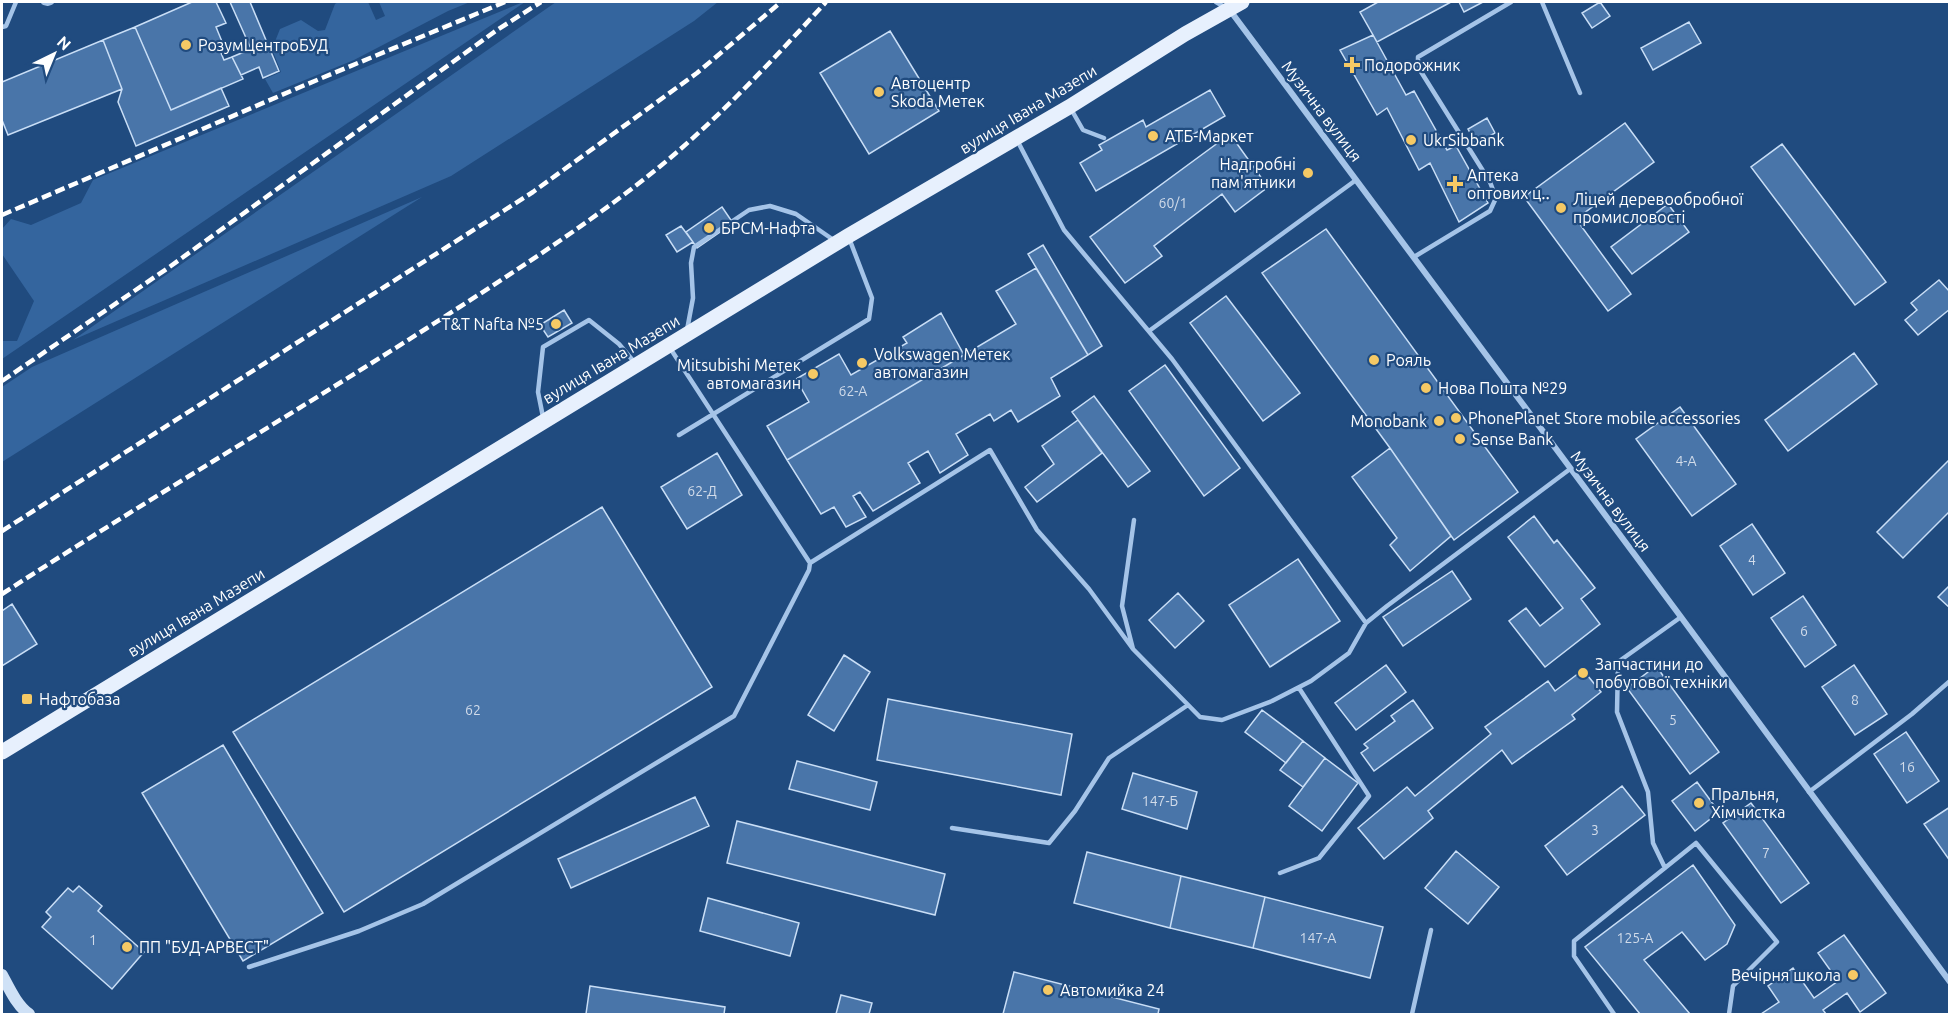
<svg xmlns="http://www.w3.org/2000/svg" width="1951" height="1016" font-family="Ubuntu,sans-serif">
<rect width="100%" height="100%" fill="#204b7f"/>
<path fill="#34659e" d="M338,2H368L376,20L385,16L379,2H470L448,11L354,60L273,93L265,79L281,72L272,49L280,29L301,20L318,31L325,30L335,4Z
M523,2H525L2,359V341H17L34,301L2,254V229L11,219L31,225L81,203L93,180Z
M556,2H718L694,21L451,176L73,340Z
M422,197L2,462V387L32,367Z"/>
<path fill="#4975a9" stroke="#c9def6" stroke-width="1.5" d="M192,2H216L226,23L216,27L223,44L218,46L224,60L232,57L243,79L171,110L135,27Z
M230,2H250L279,71L263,78L259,67L241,75L232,57L251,49Z
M1378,2H1451L1377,42L1360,12Z
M1459,2H1483L1464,12Z
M1600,2L1610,16L1592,28L1582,13Z
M1689,22L1701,43L1653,70L1641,48Z
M135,27L171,110L221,88L229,106L136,146L118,102L122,89L103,40Z
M890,31L939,111L869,154L820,73Z
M1373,35L1406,95L1414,91L1447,150L1456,146L1488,203L1459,222L1430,163L1419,170L1387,108L1377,115L1340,50Z
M103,40L122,89L8,135L2,120V82Z
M1210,90L1225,116L1096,191L1080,163L1102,150L1099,145L1143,120L1146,127Z
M1487,118L1495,133L1476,144L1468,129Z
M1625,123L1654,162L1576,219L1631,294L1608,311L1524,197Z
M1230,134L1268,187L1235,212L1222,194L1154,246L1162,256L1125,283L1090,237Z
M1782,144L1886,282L1855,305L1751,167Z
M1668,204L1689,232L1632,274L1611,247Z
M722,207L733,223L697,248L686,232Z
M681,226L693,242L677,252L666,235Z
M1326,229L1518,492L1454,540L1390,448L1262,273Z
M1043,245L1102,346L1088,355L1028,254Z
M1036,268L1088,355L1051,378L1060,396L1018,422L1011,410L994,421L990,414L956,434L968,455L940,473L928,451L908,463L920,483L873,511L860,492L853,496L866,517L846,527L834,507L821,514L787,460L1016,324L996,291Z
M1939,280L1950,292V309L1918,335L1905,320L1917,310L1911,303Z
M1226,296L1300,393L1263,421L1190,323Z
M564,310L572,323L548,337L540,325Z
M941,313L964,355L787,460L767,426L809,402L796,379L839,354L851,375L907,343L903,337Z
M1854,353L1877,384L1788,451L1765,420Z
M1165,365L1240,468L1204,496L1129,391Z
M1094,396L1150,471L1128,487L1072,412Z
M1680,407L1736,484L1692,516L1636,439Z
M1078,420L1102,453L1037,502L1025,487L1054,464L1042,446Z
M1390,448L1451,536L1410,571L1390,545L1397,538L1352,477Z
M717,453L742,495L687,529L661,487Z
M1950,459V511L1903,558L1877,532Z
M602,507L712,687L344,912L233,732Z
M1534,516L1554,543L1557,540L1595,588L1581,599L1600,624L1545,667L1509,621L1526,608L1540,626L1563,608L1508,537Z
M1752,524L1785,573L1753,595L1720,546Z
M1298,559L1340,621L1270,667L1229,605Z
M1452,571L1471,599L1403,646L1383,617Z
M1950,585V608L1938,597Z
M1178,593L1204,621L1175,648L1149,620Z
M1803,596L1836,645L1805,667L1771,618Z
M12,604L37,644L2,666V611Z
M844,655L870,672L834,731L808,715Z
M1386,665L1406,692L1356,730L1335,703Z
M1854,665L1887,714L1855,735L1822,687Z
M1656,666L1719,752L1690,774L1627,688Z
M1583,670L1601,692L1572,715L1575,719L1512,764L1502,750L1428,811L1433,818L1384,859L1358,828L1407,787L1415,796L1491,734L1485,727L1548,681L1555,691Z
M888,699L1072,734L1061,795L877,760Z
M1413,700L1433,728L1374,771L1361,753L1368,748L1364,744L1395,721L1391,716Z
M1262,710L1303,741L1286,763L1245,732Z
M1906,732L1939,781L1907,803L1874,754Z
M1303,741L1325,758L1303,787L1280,770Z
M223,745L323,913L243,961L142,793Z
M1325,758L1358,783L1322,831L1289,806Z
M797,761L877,782L870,810L789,789Z
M1133,773L1197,792L1187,829L1122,809Z
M1697,782L1719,812L1695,831L1672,801Z
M1622,786L1645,815L1567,875L1545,846Z
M695,797L709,826L571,888L558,859Z
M1751,803L1809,883L1781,903L1723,823Z
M1950,807V861L1924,824Z
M737,821L945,874L935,915L727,863Z
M1456,851L1499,887L1468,924L1425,888Z
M1087,852L1181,876L1170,928L1074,903Z
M1693,865L1735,925L1727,944L1705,960L1682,932L1644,960L1690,1014H1640L1585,947Z
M1181,876L1265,897L1253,948L1170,928Z
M79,886L102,906L98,911L144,952L112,989L42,927L51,917L46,912L68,888L73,892Z
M1265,897L1383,927L1370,978L1253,948Z
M708,898L799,923L790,956L700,931Z
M1844,935L1886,993L1860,1012L1847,993L1823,1010L1826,1014H1761L1779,1002L1768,986L1793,968L1814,998L1838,981L1818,953Z
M1014,972L1159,1009L1158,1014H1003Z
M590,986L725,1007L724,1014H586Z
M841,995L872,1003L869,1014H836Z"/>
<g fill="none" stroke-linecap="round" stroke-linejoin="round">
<path stroke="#a5c4e8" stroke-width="4.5" d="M1216,2L1226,8
M1542,2L1580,93
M2,27L6,26L16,2
M1071,109L1083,130L1104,138
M1017,140L1064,230L1172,359L1366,623
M1414,257L1490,211L1496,198L1490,182L1418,67V57L1511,2
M687,330L693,298L691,263L694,247L749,210L770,206L796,214L835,241
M1149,331L1356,180
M670,348L810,563L990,450L1037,530L1089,589L1133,649
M543,417L538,392L543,347L589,320L619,344L635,363
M679,435L869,319L872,298L849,238
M1134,520L1122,606L1133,649L1200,717L1222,720L1272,701L1311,681L1349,653L1366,623L1387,606L1570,469
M1809,792L1912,714L1950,681
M952,828L1049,843L1075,811L1109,758L1188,705
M1665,868L1653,843L1648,792L1617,712L1618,662L1681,617
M1280,873L1319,858L1369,796L1299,688
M249,967L359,931L423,904L734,716L809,570L810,563
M1412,1014L1431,930
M1614,1014L1574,956V941L1696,843L1777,942L1733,986L1729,1014"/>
<path stroke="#a5c4e8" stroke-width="6" d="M44,2L48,3L51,2
M1229,9L1681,617L1950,982"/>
<path stroke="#cfe1f6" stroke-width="12" d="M2,975C9,988 17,1006 29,1014"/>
<path stroke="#e7f0fd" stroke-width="15" d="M2,752L848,236L1069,107L1185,34L1242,2"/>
<path stroke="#fff" stroke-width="4.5" stroke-dasharray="10 4.5" stroke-linecap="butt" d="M2,215L305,85L505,2
M2,381L168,268L497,30L541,2
M2,531L533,192L697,73L781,2
M2,594C142,503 286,418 427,328C500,281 574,234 643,180C710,128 769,64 826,2"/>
</g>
<g fill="#f5c965" stroke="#204b7f" stroke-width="2">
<circle cx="186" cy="45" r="6"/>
<path d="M1349 56h6v6h6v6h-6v6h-6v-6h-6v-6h6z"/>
<circle cx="879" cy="92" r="6"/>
<circle cx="1153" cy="136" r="6"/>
<circle cx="1411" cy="140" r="6"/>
<circle cx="1308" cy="173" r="6"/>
<path d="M1452 175h6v6h6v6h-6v6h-6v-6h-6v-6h6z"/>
<circle cx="1561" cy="208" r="6"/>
<circle cx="709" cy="228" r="6"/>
<circle cx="556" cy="324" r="6"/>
<circle cx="1374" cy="360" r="6"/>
<circle cx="862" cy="363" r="6"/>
<circle cx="813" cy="374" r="6"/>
<circle cx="1426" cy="388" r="6"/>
<circle cx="1456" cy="418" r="6"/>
<circle cx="1439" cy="421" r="6"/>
<circle cx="1460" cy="439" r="6"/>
<circle cx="1583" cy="673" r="6"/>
<rect x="21" y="693" width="12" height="12" rx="3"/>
<circle cx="1699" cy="803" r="6"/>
<circle cx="127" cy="947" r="6"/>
<circle cx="1853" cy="975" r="6"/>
<circle cx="1048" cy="990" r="6"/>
</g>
<g text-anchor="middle" stroke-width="4.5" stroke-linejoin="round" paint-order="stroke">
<g font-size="14" fill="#d2dcea">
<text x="1173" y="208">60/1</text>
<text x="853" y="396">62-А</text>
<text x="1686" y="466">4-А</text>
<text x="702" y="496">62-Д</text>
<text x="1752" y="565">4</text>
<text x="1804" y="636">6</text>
<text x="1855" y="705">8</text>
<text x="473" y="715">62</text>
<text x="1673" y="725">5</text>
<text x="1907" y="772">16</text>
<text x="1160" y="806">147-Б</text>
<text x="1595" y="835">3</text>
<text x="1766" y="858">7</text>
<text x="1318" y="943">147-А</text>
<text x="1635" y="943">125-А</text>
<text x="93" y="945">1</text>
</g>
<g font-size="16" fill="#fff" stroke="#204b7f" text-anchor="start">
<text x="198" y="51">РозумЦентроБУД</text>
<text x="1364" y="71">Подорожник</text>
<text x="891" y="89">Автоцентр<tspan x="891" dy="18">Skoda Метек</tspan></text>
<text x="1165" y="142">АТБ-Маркет</text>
<text x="1423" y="146">UkrSibbank</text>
<text x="1296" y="170" text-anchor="end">Надгробні<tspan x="1296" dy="18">пам'ятники</tspan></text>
<text x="1467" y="181">Аптека<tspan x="1467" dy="18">оптових ц‥</tspan></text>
<text x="1573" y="205">Ліцей деревообробної<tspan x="1573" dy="18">промисловості</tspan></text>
<text x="721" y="234">БРСМ-Нафта</text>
<text x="544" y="330" text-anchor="end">Т&amp;T Nafta №5</text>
<text x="874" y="360">Volkswagen Метек<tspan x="874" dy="18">автомагазин</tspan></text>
<text x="1386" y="366">Рояль</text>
<text x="801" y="371" text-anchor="end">Mitsubishi Метек<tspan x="801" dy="18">автомагазин</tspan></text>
<text x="1438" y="394">Нова Пошта №29</text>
<text x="1468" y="424">PhonePlanet Store mobile accessories</text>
<text x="1427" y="427" text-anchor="end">Monobank</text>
<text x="1472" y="445">Sense Bank</text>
<text x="1595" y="670">Запчастини до<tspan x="1595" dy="18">побутової техніки</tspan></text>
<text x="39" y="705">Нафтобаза</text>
<text x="1711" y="800">Пральня,<tspan x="1711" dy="18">Хімчистка</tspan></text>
<text x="139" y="953">ПП "БУД-АРВЕСТ"</text>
<text x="1841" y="981" text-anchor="end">Вечірня школа</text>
<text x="1060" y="996">Автомийка 24</text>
</g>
<g font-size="16" fill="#fff" stroke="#204b7f">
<text transform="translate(1028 109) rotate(-31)" y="6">вулиця Івана Мазепи</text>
<text transform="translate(1322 111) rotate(53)" y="6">Музична вулиця</text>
<text transform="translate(611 359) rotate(-31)" y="6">вулиця Івана Мазепи</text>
<text transform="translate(1611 501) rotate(53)" y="6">Музична вулиця</text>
<text transform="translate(196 612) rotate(-31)" y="6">вулиця Івана Мазепи</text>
</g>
</g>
<rect width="1951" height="1016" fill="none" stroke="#ffffff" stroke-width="6"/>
<g transform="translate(54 54) rotate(43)" stroke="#204b7f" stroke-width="4.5" paint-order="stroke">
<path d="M0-4.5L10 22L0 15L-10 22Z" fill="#ffffff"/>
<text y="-9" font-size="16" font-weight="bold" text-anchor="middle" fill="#ffffff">N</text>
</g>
</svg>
